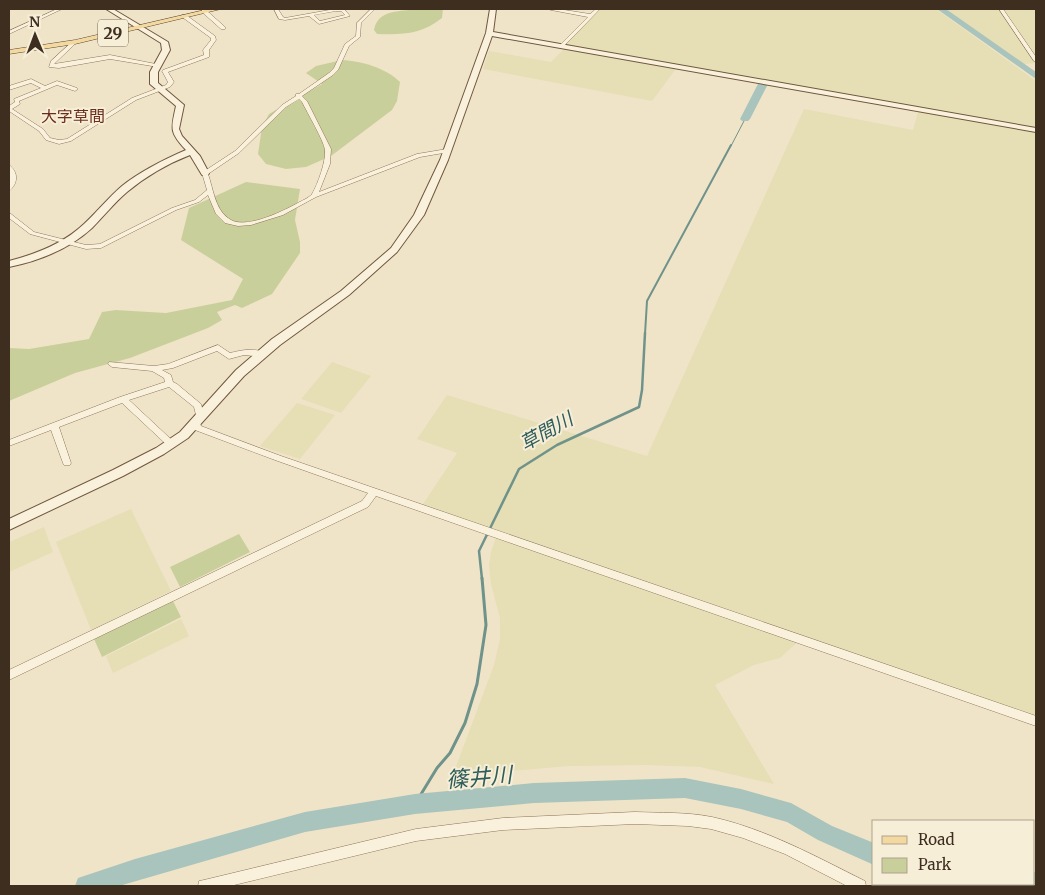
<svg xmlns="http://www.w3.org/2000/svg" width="1045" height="895" font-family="Merriweather,'Noto Sans JP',serif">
<rect width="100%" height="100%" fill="#f0e4c8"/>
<path fill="#e6deb5" d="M598,9H936L1036,81V721L801,639L780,658L754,665L715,685L774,784L700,767L647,765L570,766L477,774L455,769L494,665L500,639V618L491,584L489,565L491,552L497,534L421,507L457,453L417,439L447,395L647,456L804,109L913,130L919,109L678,66L652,101L483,69L489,51L551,62L566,47L562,46Z
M947,9H999L1036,63L1023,64L1029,68L1020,64L948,13Z
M1001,9H1036V60L1015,30Z
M332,362L371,376L341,413L301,399Z
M297,403L335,415L300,459L260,446Z
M131,509L171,591L91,630L56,542Z
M44,527L53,552L9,572V542Z
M181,619L189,636L113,673L106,656Z"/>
<path fill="#c9cf9b" d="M416,9H443L442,18C422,34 403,35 377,34L374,30C378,9 399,12 416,9Z
M342,60C362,61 386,68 400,82L397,101L392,110L331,156L306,167L286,169L266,164L258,154L262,127L269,114L322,84L306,73L316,66Z
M246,182L300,189L295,220L300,242V253L272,294L242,308L235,305L217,312L222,320L208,328L130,358L75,373L9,401V348L29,349L89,339L102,312L116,310L166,313L232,300L243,279L181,240L189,208Z
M239,534L250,552L180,587L170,567Z
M172,599L181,617L102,657L94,639Z"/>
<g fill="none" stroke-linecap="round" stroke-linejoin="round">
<path stroke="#6f938a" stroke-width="1" d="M731,146L744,121"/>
<path stroke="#6f938a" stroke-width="2" d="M645,334L647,301L731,145"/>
<path stroke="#6f938a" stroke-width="2.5" d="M482,579L479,551L519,469L557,445L639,407L642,390L645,333"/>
<path stroke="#6f938a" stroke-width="3" d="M415,804L437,768L450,753L465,723L477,684L486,625L482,578"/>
<path fill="#a9c4bc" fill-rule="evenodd" d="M937,9H946L1036,72V79Z
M764,79L769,82L750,119L748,121H742L740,119L759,82Z
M685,778L741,789L791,803L832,826L874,843V865L818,840L787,822L741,809L685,798L534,803L415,814L305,832L119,886H75L78,878L135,859L305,812L415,794L534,783Z
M1036,871V886H1021L1022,884H1034V872Z
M919,884H944L945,886H920Z"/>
<defs>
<path id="street" d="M57,9H62L9,34V31Z
M274,9H278L283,17L285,18L335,9H344L350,16L319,24L309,16L285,20L279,19ZM336,11H341L345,15L320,21L314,15Z
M371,9H375L361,23L360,37L349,46L338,70L333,75L302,96L307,101L331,149L330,164L319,192L417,154L447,149L449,150V152L420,157L316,197L283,215L251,225L238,226L225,223L216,214L208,195L199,202L176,210L101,248L86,249L30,234L9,218V213L11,214L34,232L86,245L100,244L172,208L195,200L207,190L202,173L203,172L235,151L282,105L296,96V94H299L329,73L334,68L345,44L356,36L357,23ZM299,99L302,102C307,112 324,141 325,150C326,161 318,184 312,194C309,198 301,201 296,204C281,212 243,231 228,218C215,209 213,188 208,174L239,153L286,107Z
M549,9H558L590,14L596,9H600L562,48L560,47V45L588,17L551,10Z
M999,9H1003L1036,57V61H1034Z
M202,10H206L225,27V29H221L202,12Z
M182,15H186L215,36L216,40L209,50V57L168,72L174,82L170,87L136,100L71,141L59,144L46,140L39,131L9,111V106L15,102L14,99L41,88L31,83L9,90V86L31,79L45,86L57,81L77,88L78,89L75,91L57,85L19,101L20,104L12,109L43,129L50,138L59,140L67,139L132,98L166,85L168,82L162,71L163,70L204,55L203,50L211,40V38L182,17Z
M73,41L77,42L54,64L110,55L161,65L158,67L110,59L59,68L49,67L51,61Z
M9,165C19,172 18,184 9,191L10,178Z
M218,345L230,353C242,350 256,347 266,354L262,357L244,355L229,359L217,351L173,368L162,370L171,375L173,382L177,384L201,404L204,415L200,423L201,426L281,456L1036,716V726L376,496L368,507L9,680V670L362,501L368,493L275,460L195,430L192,423L196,415L194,407L169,387L129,400L174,442L175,444L174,446H168L122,403L59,427L71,463L70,465H64L63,463L51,430L9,446V440L120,397L165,382L164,378L152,371L112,367L108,364L109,362L154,366L168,364Z
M635,812C660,813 687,812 712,817C766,829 815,856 865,881L866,886H847L785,854L743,838L711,829L688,826L635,824L503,830L416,841L230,886H198L199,881L204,880L416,829L503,818Z"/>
<path id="secondary" d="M106,9H113L168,42L170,50L158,72V83L184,105L179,129L182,136L200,156L209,173L208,175H202L190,155C167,164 146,176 127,192C114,203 104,216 92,228C69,249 39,261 9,267V261C36,254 63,244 84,224C97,212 108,198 122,186C141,171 163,160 186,150C169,132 171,129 176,106L150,84V72L162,50L161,43Z
M490,9H496L493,32L1036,128V132L492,36L448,160L424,215L397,252L349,295L280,345L244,376L188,438L164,454L123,476L9,530V519L113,470L156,448L180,432L236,370L272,339L341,291L391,248L414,215L440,160L486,33Z"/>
<path id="primary" d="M209,9H221L75,44L9,54V50L75,40Z"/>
</defs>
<use href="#street" stroke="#8d765c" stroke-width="1"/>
<use href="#secondary" stroke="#6f573f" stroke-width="2"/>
<use href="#primary" stroke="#5b4430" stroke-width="1"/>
<use href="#street" fill="#faf1dc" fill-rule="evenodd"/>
<use href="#secondary" fill="#faf1dc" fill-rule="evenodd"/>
<use href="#primary" fill="#f3d9a0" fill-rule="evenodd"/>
</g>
<g text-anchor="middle" stroke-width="4" stroke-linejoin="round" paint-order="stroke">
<rect fill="#f7eed8" stroke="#756857" stroke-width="1" x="98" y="19.5" width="30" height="27" rx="4"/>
<g font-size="16" font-weight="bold" fill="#3d2e20">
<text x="113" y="39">29</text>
</g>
<g font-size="16" fill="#6b2e1e" stroke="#f7eed8">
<text x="73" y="122">大字草間</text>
</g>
<g font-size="19" font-style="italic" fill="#2f5d5a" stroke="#f7eed8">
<text transform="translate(546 431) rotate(-29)" y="7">草間川</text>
</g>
<g font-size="22" font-style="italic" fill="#2f5d5a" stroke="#f7eed8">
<text transform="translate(479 777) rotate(-5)" y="8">篠井川</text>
</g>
</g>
<rect width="1045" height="895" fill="none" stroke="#3d2e20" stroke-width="20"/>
<rect x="872" y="820" width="162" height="65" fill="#f7eed8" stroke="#ada18e"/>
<rect x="882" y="836" width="25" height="8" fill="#f3d9a0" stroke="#ada18e"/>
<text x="918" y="845" font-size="15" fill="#3d2e20">Road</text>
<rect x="882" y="858" width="25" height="15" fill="#c9cf9b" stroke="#ada18e"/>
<text x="918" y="870" font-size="15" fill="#3d2e20">Park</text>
<g transform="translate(35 35) rotate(359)" stroke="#f7eed8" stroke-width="4" paint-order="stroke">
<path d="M0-4L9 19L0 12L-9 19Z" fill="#3d2e20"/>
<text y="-8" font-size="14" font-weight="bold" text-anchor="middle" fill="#3d2e20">N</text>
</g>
</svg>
